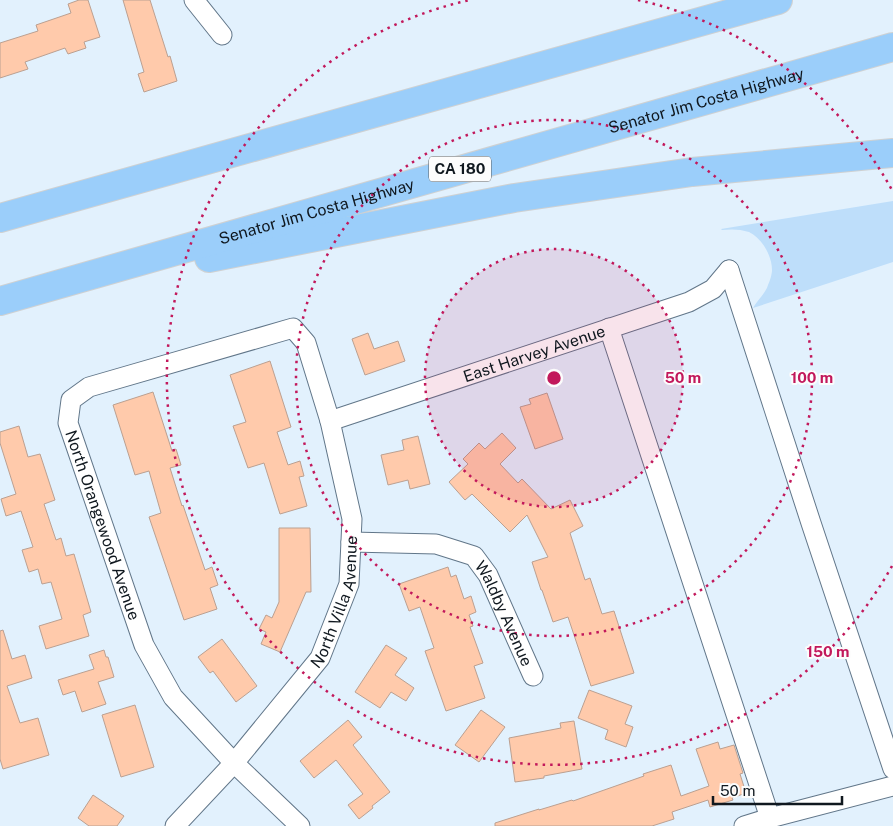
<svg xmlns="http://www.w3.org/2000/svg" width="893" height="826" font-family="'Public Sans',sans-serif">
<rect width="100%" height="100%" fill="#e2f1fd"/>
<path fill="#bedefa" d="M893,201V262L753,308C757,300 766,293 768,285C770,281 772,274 772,270C772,256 762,238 749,232C740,229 731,229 722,230L721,229Z"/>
<path fill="#ffcaab" stroke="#bba091" d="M79,0H88L100,37L84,42L86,48L68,54L65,48L25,62L28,69L0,78V43L38,31L36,25L71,13L68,4Z
M123,0H150L168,57L170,56L177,81L144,92L138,74L144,72Z
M368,333L374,349L398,341L405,361L365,375L352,339Z
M270,361L291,427L277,432L288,465L300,461L304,476L299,477L307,506L280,514L264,463L248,468L233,426L246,422L230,375Z
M153,392L172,451L176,449L181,465L170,468L182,506L183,505L205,570L212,567L218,585L210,588L217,609L184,620L149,517L161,513L149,471L135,475L113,405Z
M547,393L563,439L535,449L520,407L531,404L529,399Z
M19,426L28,457L40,454L55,500L44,504L56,540L61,538L66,556L74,554L91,612L83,615L89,636L46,649L39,626L62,619L51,582L42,584L38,569L29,572L22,550L33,547L21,511L6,516L1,499L16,494L0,443V432Z
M502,433L516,448L500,464L518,483L522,479L551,509L570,500L583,526L570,533L585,580L590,578L602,614L614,611L634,673L591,686L568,617L553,622L542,590H541L532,562L548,557L527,515L510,532L472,494L465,500L449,482L468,464L463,459L479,443L485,449Z
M418,436L430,484L410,489L408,480L388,485L381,455L404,450L402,440Z
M279,528H310L311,592H306L280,652L261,644L266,632L259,629L266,615L272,618L279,602Z
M448,567L451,577L456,575L464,599L471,596L476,612L469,615L473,626L470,627L483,663L474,666L485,698L446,711L425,651L434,648L420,607L409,611L399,584Z
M3,630L12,659L25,655L32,678L7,686L20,723L38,718L49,755L3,769L0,759V631Z
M222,639L257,686L236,702L213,671L210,673L198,657Z
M386,645L407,658L395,675L414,688L406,701L391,692L380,708L355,692Z
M104,650L106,657H108L114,677L98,682L106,704L82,712L75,691L63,695L58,680L94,669L89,655Z
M589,690L632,706L625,724L633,727L626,747L605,739L608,730L578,718Z
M135,705L154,767L121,777L102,715Z
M481,710L505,727L479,762L455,745Z
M348,720L362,737L353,745L390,792L372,806L373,808L359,819L348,805L363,794L336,760L314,778L300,761Z
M574,721L582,769L544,776V778L515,782L509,738L561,728L560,723Z
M718,742L720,749L734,745L743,773L740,774L746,793L732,798L733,800L710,807L708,800L672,812L674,819L652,826H495V823L539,809V810L572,800L573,801L644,776L643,774L671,765L681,796L709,786L696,749Z
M93,795L124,816L117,826H89L78,818Z"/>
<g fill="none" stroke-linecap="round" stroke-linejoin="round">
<defs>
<g id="street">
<path d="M194,0L222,35"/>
<path d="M729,270L811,523L893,769"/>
<path d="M609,328L770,818"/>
<path id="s1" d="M330,421L689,302L713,289L729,270"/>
<path id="s2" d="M351,542L436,544L474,556L488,575L533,676"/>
<path id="s3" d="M175,826L234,763L320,658L349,584L352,519L330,421L306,343L293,328L89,387L71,400L68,423L144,645L173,697L234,763L300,826"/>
<path d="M744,826L770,818L893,786"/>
</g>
<g id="highway">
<path d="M0,218L778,0"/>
<path d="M209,258L514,198L692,172L893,153"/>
<path id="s4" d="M0,301L893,47"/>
</g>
</defs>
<use href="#street" stroke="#617689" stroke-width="21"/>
<use href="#highway" stroke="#cfd1d2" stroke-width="30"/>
<use href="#street" stroke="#fff" stroke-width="19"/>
<use href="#highway" stroke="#9bcefa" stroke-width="28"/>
</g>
<circle cx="554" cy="378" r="129" fill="#c2185b" fill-opacity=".12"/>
<g fill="none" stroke="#c2185b" stroke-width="2.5" stroke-dasharray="2.5 5">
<circle cx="554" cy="378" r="129"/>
<circle cx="554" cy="378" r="258"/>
<path d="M892 566A387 387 0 1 1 470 0M638 0A387 387 0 0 1 892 190"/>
</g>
<g text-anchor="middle" stroke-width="4" stroke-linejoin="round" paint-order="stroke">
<rect fill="#fcfcfc" stroke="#575c61" stroke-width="1" x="429" y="156.5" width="62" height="25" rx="4"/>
<g font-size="15" font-weight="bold" fill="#10181f">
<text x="460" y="174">CA 180</text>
</g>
<g font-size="16" fill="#10181f" stroke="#fcfcfc">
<text dy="6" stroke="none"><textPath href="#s4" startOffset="734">Senator Jim Costa Highway</textPath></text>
<text dy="6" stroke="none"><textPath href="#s4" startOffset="329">Senator Jim Costa Highway</textPath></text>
<text dy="6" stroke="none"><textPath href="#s1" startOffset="215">East Harvey Avenue</textPath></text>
<text dy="6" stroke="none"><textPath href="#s3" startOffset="934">North Orangewood Avenue</textPath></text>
<text dy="6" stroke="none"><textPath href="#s3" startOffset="281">North Villa Avenue</textPath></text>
<text dy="6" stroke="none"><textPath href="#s2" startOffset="190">Waldby Avenue</textPath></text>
</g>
</g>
<circle cx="554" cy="378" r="8" fill="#c2185b" stroke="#fcfcfc" stroke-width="2.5"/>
<g font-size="15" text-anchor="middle" font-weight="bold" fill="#c2185b" stroke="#fcfcfc" stroke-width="4" stroke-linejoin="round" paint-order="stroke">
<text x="683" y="383">50 m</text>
<text x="812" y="383">100 m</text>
<text x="828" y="657">150 m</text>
</g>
<path d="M713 796v8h129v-8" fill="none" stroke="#10181f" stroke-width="2.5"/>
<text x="720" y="796" font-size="15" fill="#10181f" stroke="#fcfcfc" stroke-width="4" paint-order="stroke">50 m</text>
</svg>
